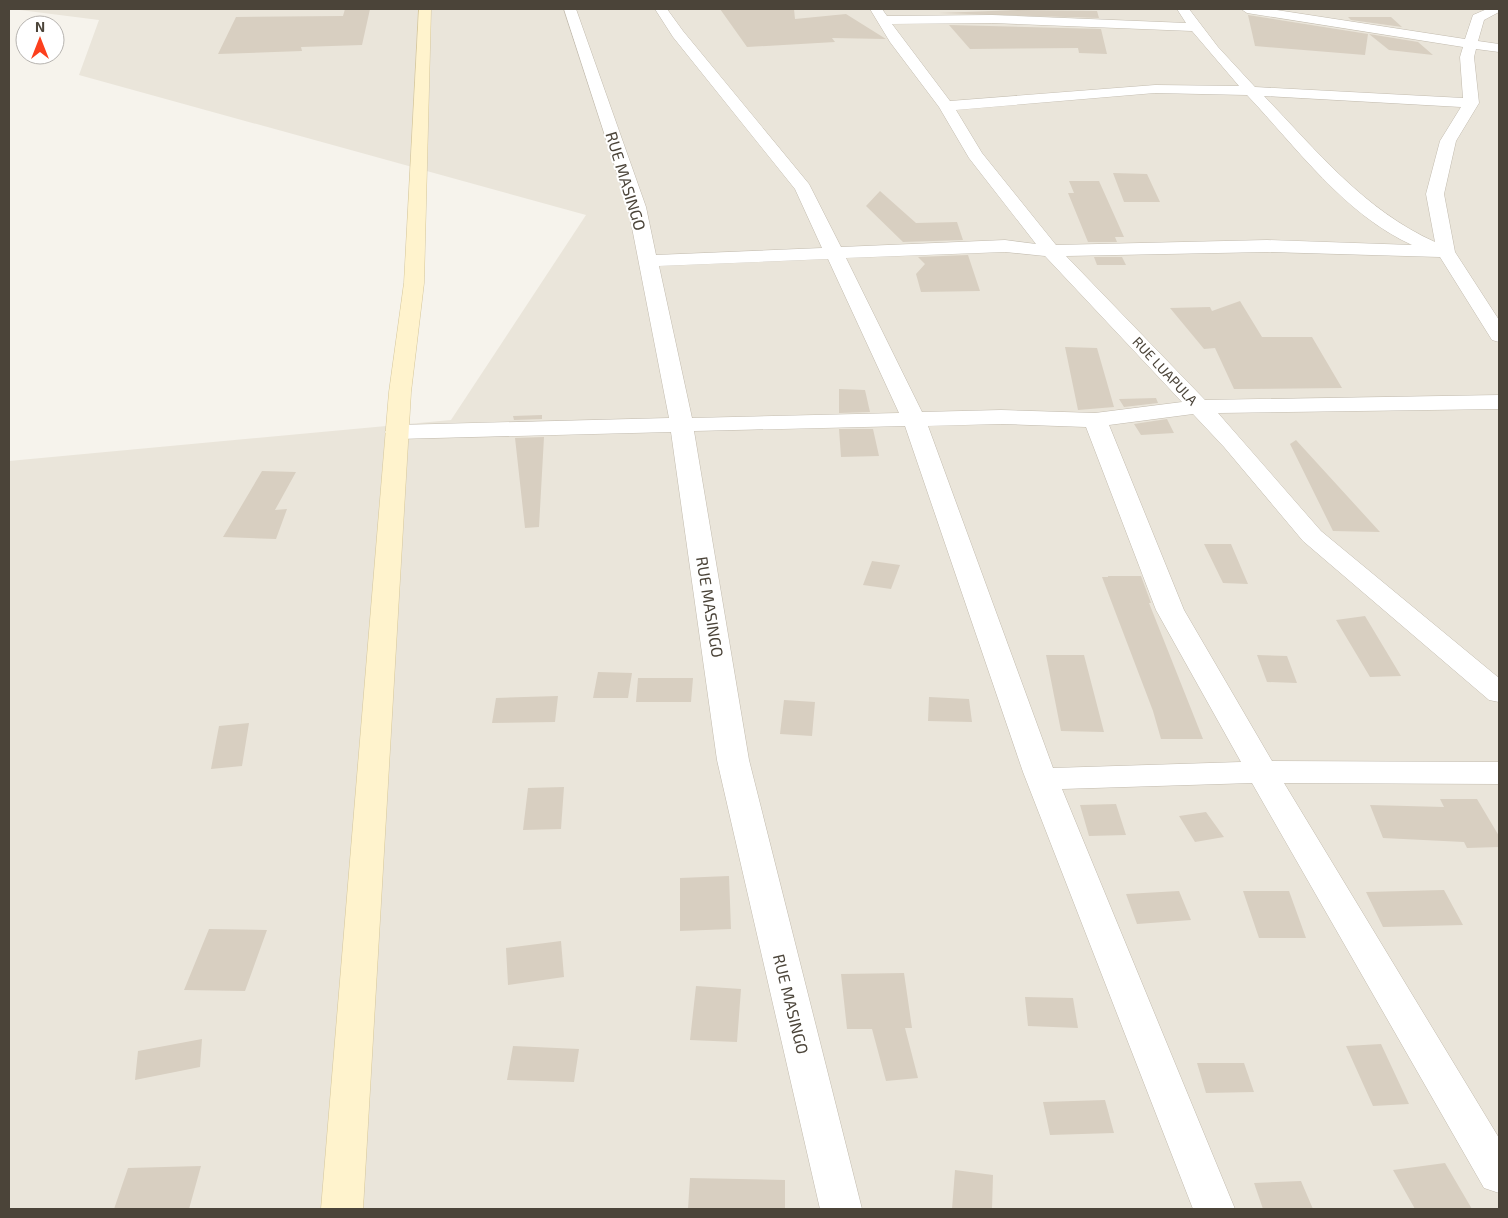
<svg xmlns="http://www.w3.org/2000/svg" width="1508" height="1218" font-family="'Exo 2',sans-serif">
<rect width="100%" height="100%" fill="#f6f3ec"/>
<path fill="#eae5da" d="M12,9H1499V1209H9V461L451,420L586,215L79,75L99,20Z"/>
<path fill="#d8cfc1" d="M345,9H370L362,45L301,47L302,51L218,54L236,17L343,16Z
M720,9H794L795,19L846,14L886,39L832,38L835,42L747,47Z
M1019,10L1097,11L1099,18L938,13Z
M1248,15L1368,34L1365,55L1255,46Z
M1348,17H1391L1402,27L1351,20Z
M949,25L1101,29L1107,54L1079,53L1078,48L970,49Z
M1369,34L1418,42L1433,55L1389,50Z
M1113,173L1147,174L1160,202H1124Z
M1069,181H1099L1124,237H1115L1117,242H1088L1068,193H1074Z
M880,191L916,223L957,222L963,240L903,242L866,206Z
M968,255L980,291L921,292L916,274L925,264L918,257Z
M1094,257H1122L1126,265H1097Z
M1240,301L1262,337H1312L1342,388L1234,389L1215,348L1204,349L1170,308L1210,307L1212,311Z
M1065,347L1097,348L1114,407L1078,410Z
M839,389L865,390L870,412L839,413Z
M1156,398L1158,403L1124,407L1119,399Z
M542,415V419L514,420L513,416Z
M1167,419L1174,433L1141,435L1134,424Z
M839,429H873L879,456L841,457Z
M544,437L539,527L525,528L515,438Z
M1296,440L1380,532L1333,531L1290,444Z
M262,471L296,472L275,510L287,509L276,539L223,537Z
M1204,544H1231L1248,584L1223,583Z
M872,561L900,565L891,589L863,585Z
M1108,576H1141L1151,603H1149L1203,739H1161L1153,711L1102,577H1108Z
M1365,616L1401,676L1370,677L1336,620Z
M1046,655H1084L1104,732L1061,731Z
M1257,655L1287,656L1297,683L1267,682Z
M598,672L632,673L628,698H593Z
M638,678H693L691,702H636Z
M558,696L555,722L492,723L496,698Z
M929,697L969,699L972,722L928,721Z
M784,700L815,702L812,736L780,734Z
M249,723L242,766L211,769L219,726Z
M564,787L561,829L523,830L528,788Z
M1440,799H1477L1499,836V847L1467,848L1464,842L1383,838L1370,805L1444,807Z
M1116,804L1126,835L1089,836L1080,805Z
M1206,812L1224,837L1195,842L1179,816Z
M729,876L731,929L680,931V878Z
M1444,890L1463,925L1383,927L1366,892Z
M1179,891L1191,920L1137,924L1126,894Z
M1243,891H1289L1306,938H1259Z
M209,929L267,930L245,991L184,990Z
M561,941L564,977L508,985L506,948Z
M904,973L912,1028H905L918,1078L886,1081L872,1029H847L841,974Z
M696,986L741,989L737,1042L690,1040Z
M1025,997L1073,998L1078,1028L1028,1026Z
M202,1039L200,1067L135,1080L138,1051Z
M1381,1044L1409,1104L1373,1106L1346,1046Z
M513,1046L579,1049L574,1082L507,1080Z
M1197,1063H1244L1254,1092L1206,1093Z
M1105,1100L1114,1133L1050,1135L1043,1102Z
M1445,1163L1472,1209H1415L1393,1170Z
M201,1166L189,1209H114L128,1168Z
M955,1170L993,1175L992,1209H952Z
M690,1178L785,1180V1209H688Z
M1301,1181L1313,1209H1263L1254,1183Z"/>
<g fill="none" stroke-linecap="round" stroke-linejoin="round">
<defs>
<path id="street" d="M564,9H576L646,207L656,255L822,248L795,189L673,37L655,9H667L683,31L809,184L841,247L1005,240L1036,244L969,158L939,107L890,42L870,9H882L887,16L992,15L1186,23L1177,9H1189L1218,47L1255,87L1463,98L1460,57L1463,47L1247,13L1241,9H1270L1465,39L1473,15L1487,9H1499V12L1484,20L1478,41L1499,44V52L1476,49L1474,57L1479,103L1456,141L1444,194L1455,252L1499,320V342L1492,340L1440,257L1267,252L1066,256L1205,400L1499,395V409L1218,413L1321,531L1499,678V702L1489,700L1303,541L1224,447L1193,414L1109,425L1184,610L1272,761L1499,762V784L1284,783L1499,1138V1193L1484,1188L1252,783L1062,789L1235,1209H1193L1023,772L905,426L694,431L749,760L862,1209H820L717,760L671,432L397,439L389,437L385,432L389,427L397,425L669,418L628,207ZM992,23L1192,31L1239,86L1155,85L950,101L892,24ZM1155,93L1247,95C1297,148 1344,214 1412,245L1267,240L1056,245L982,153L956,110ZM1264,96L1461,107L1440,141L1426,194L1435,242C1364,210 1317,151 1264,96ZM1005,252L1045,256L1182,402L1095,413L1001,410L922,412L846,258ZM828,259L899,413L692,418L659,266ZM1001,424L1086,427L1156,610L1241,762L1053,768L928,426Z"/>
<path id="secondary" d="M419,9H431L424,283L411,392L363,1209H321L389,392L404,283Z"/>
</defs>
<use href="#street" stroke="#c2bbae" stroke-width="1"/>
<use href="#secondary" stroke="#d6c79b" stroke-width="1"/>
<use href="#street" fill="#fff" fill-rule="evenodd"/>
<use href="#secondary" fill="#fff3cd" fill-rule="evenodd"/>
</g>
<g text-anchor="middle" stroke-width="4" stroke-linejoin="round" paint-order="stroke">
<g font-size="14" fill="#4b4439" stroke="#fff">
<text transform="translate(1165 371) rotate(47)" y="5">RUE LUAPULA</text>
</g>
<g font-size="16" fill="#4b4439" stroke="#fff">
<text transform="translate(626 181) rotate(73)" y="6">RUE MASINGO</text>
<text transform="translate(710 607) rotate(81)" y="6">RUE MASINGO</text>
<text transform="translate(791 1004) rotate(76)" y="6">RUE MASINGO</text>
</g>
</g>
<rect width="1508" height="1218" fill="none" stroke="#4b4439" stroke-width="20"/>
<g transform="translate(40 40)"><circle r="24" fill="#ffffff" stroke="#b7b4b0"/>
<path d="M0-4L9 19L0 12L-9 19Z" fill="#fc3f1d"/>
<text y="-8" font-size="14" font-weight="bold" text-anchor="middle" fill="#4b4439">N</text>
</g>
</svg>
